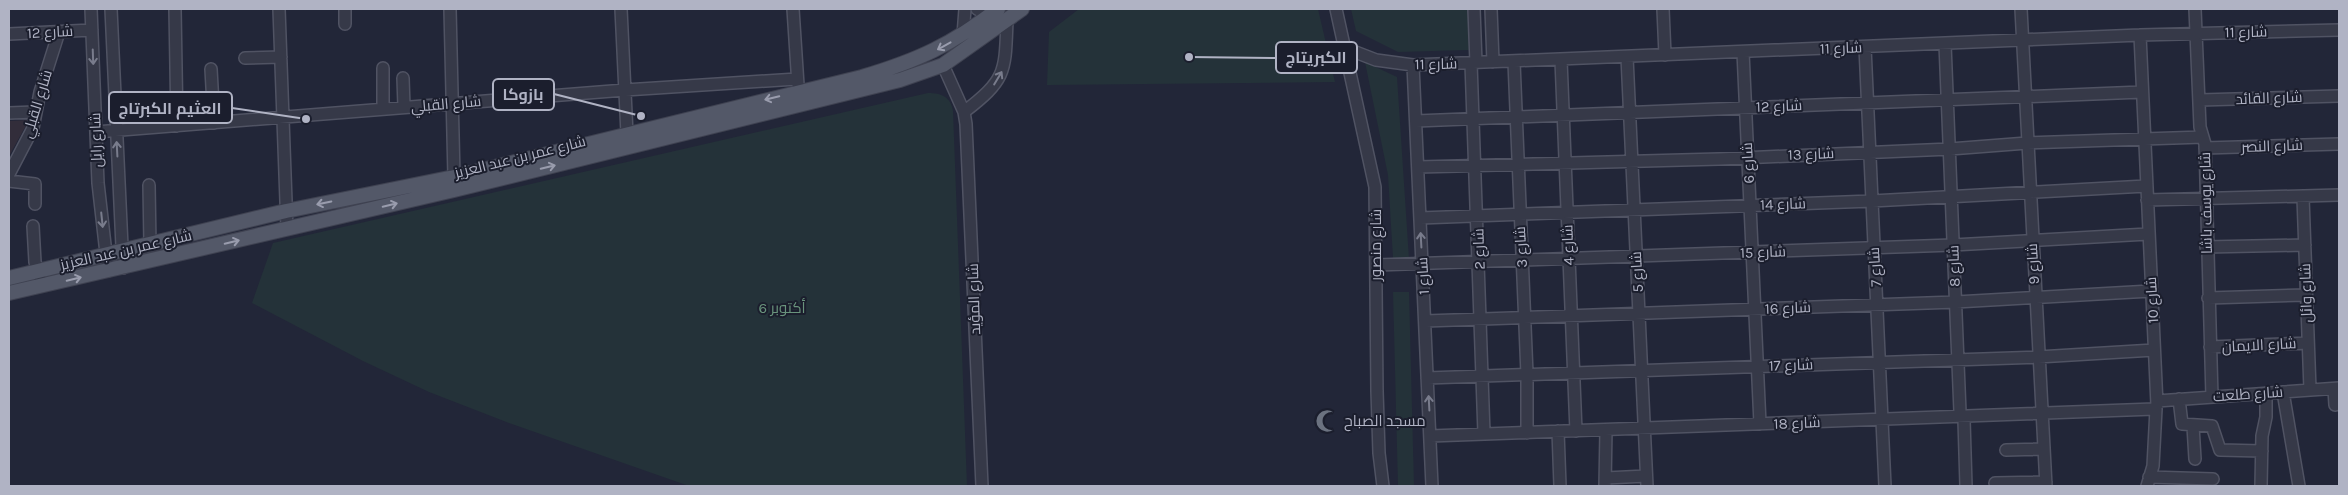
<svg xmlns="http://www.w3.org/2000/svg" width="2348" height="495" font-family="Karla,Cairo,sans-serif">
<rect width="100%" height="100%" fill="#222638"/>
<path fill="#322d3a" d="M29,120L9,156V121Z"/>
<path fill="#243239" d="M1079,9H1318L1335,82L1047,85L1049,32Z
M1351,9H1468L1469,50L1398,52L1356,31Z
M1365,62L1397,77L1409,259L1393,258L1388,175Z
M928,93C941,93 951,97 953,111L967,486H689L509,423L429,392L363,361L252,303L273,243Z
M1393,292H1409L1414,486H1398Z"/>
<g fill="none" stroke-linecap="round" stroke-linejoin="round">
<defs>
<path id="minor" d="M91,9L98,183L108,271
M111,9L123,268
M175,9L177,126
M279,9L287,229
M345,9V24
M450,9L454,177
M621,9L627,134
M793,9L798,85
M977,9L989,16
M1336,9L1375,187L1377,391L1379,453L1383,486
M1474,9L1476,63
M1491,9L1493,62
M1663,9L1665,55
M2021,9L2046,486
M2195,9L2200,127L2205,144L2212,397
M9,34L92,30
M963,35L965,9
M1945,44L1960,412L1964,420L1966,486
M1865,47L1885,486
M1345,48L1376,60L1413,65L2140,35L2339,30
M1743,52L1760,424
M1627,57L1647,486
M245,58L281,57
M1561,60L1576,431
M1514,62L1527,374V433
M1471,63L1484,434
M943,65L964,112L966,124L982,486
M1413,65L1432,486
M383,68V109
M211,69L214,123
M403,78L404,107
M2200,100L2339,96
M964,112C1007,79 1005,72 1007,20
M9,113L35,112
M1416,121L2142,92
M96,132L625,90L797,79
M2205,148L2339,144
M1418,167L1719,159L1950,149L2027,143L2203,137
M9,174L33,128L40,92L59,32
M9,181L35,184V204
M149,185L150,245
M2303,197L2310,390
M2147,200L2339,195
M1420,218L1872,201L2146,186
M33,226L35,262L40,278
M2206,247L2305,245
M1377,265L1953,245L2148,234
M2208,298L2306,295
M1425,321L1956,302L2151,291
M2210,347L2308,343
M1427,378L2038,357L2154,350
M2334,389L2335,405
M2283,392L2299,486
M2179,399L2182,424L2212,426L2220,450L2262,451
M2157,401L2339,388
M2193,426L2195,459
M1558,431L1560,486
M1430,436L2154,409L2157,405L2140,35
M2006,450L2043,449
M2149,477L2213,479
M1606,478L1646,476
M1995,483L2046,482
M1605,486L1606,430
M2147,486L2153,466L2156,409
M2261,486L2262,436L2266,417V393"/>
<path id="major" d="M9,278L286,211L454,177L862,77C919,60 951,45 998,9
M9,293L454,190L900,80L943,65L1022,9"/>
</defs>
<use href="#minor" stroke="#505363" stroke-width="14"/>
<use href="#major" stroke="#3f4251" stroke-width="16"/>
<use href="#minor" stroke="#363948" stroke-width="11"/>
<use href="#major" stroke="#535868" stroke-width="14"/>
</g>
<defs><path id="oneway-shaft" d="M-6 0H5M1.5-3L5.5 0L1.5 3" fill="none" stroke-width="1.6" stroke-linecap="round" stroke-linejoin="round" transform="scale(1.25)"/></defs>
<g stroke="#999cad">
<use href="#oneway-shaft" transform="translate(944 46) rotate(151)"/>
<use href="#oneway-shaft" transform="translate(772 98) rotate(166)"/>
<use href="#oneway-shaft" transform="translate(548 167) rotate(-14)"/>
<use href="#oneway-shaft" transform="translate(324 203) rotate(168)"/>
<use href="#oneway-shaft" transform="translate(390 205) rotate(-13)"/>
<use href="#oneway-shaft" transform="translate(232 242) rotate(-13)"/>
<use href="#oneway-shaft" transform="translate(74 279) rotate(-13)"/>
</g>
<g stroke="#797c8c">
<use href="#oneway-shaft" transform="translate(93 57) rotate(88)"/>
<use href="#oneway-shaft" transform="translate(998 78) rotate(-59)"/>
<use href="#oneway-shaft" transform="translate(117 149) rotate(-93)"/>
<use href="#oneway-shaft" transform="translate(102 220) rotate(84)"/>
<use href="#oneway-shaft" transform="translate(1421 240) rotate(-93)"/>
<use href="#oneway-shaft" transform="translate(1429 403) rotate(-93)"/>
</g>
<defs>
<symbol id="mosque-bare" viewBox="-9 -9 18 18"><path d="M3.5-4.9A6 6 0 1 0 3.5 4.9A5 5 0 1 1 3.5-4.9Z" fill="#6b7280" stroke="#1b1e2d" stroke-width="2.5" paint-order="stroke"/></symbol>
</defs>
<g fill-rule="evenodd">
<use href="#mosque-bare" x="1311" y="405" width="32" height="32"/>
</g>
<g text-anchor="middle" stroke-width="4" stroke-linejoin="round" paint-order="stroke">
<g font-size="15" fill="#b0b3c4" stroke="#1b1e2d">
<text transform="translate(50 32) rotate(-3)" y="5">شارع 12</text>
<text transform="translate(2246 32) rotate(-1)" y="5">شارع 11</text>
<text transform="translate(1841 48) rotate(-2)" y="5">شارع 11</text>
<text transform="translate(1436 64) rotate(-1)" y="5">شارع 11</text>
<text transform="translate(2269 98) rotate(-2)" y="5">شارع القائد</text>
<text transform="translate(37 104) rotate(-73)" y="5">شارع القبلي</text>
<text transform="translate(446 104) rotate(-5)" y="5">شارع القبلي</text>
<text transform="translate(1779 106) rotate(-2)" y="5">شارع 12</text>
<text transform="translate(96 140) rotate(-92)" y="5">شارع رايل</text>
<text transform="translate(2272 146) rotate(-2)" y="5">شارع النصر</text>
<text transform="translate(1811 154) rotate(-2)" y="5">شارع 13</text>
<text transform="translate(520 157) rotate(-14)" y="5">شارع عمر بن عبد العزيز</text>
<text transform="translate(1748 163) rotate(-93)" y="5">شارع 6</text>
<text transform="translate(2206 203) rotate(-91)" y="5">شارع يوسف باشا</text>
<text transform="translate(1783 204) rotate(-2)" y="5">شارع 14</text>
<text transform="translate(1376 245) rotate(-90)" y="5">شارع منصور</text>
<text transform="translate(1568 245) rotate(-92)" y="5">شارع 4</text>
<text transform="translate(1521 247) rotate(-93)" y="5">شارع 3</text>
<text transform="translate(1479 249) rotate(-92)" y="5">شارع 2</text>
<text transform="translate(126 250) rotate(-13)" y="5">شارع عمر بن عبد العزيز</text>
<text transform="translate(1763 252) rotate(-2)" y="5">شارع 15</text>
<text transform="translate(2033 264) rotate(-93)" y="5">شارع 9</text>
<text transform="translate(1954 266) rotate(-92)" y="5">شارع 8</text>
<text transform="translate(1875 267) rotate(-93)" y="5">شارع 7</text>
<text transform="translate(1637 272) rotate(-93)" y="5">شارع 5</text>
<text transform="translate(1423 276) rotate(-93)" y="5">شارع 1</text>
<text transform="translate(2306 293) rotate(-92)" y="5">شارع وائل</text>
<text transform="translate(974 299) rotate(-92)" y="5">شارع المؤيد</text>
<text transform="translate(2152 300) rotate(-93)" y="5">شارع 10</text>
<text transform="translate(1788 308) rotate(-2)" y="5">شارع 16</text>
<text transform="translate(2259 345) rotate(-3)" y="5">شارع الايمان</text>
<text transform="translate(1791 365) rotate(-2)" y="5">شارع 17</text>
<text transform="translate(2248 394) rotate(-4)" y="5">شارع طلعت</text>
<text transform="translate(1797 423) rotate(-2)" y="5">شارع 18</text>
</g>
<g font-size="15" fill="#69947c" stroke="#1b1e2d">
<text x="782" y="313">6 أكتوبر</text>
</g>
<g font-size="15" fill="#b0b3c4" stroke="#1b1e2d" text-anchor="start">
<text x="1344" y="426">مسجد الصباح</text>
</g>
</g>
<path fill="none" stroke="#b0b3c4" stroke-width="2" d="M1189 57L1276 58M641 116L554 94M306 119L232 108"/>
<g fill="#b0b3c4" stroke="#1b1e2d" stroke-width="2">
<circle cx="1189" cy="57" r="5"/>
<circle cx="641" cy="116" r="5"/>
<circle cx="306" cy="119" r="5"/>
</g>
<g fill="#1b1e2d" stroke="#b0b3c4" stroke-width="2">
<rect x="1276" y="42" width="81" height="31" rx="5"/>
<rect x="493" y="79" width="61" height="31" rx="5"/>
<rect x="109" y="92" width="123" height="31" rx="5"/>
</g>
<g font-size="16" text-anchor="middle" font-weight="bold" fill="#b0b3c4">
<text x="1316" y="63">الكبريتاج</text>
<text x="523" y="100">بازوكا</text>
<text x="170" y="114">العثيم الكبرتاج</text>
</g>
<rect width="2348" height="495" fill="none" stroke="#b0b3c4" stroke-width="20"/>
</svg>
